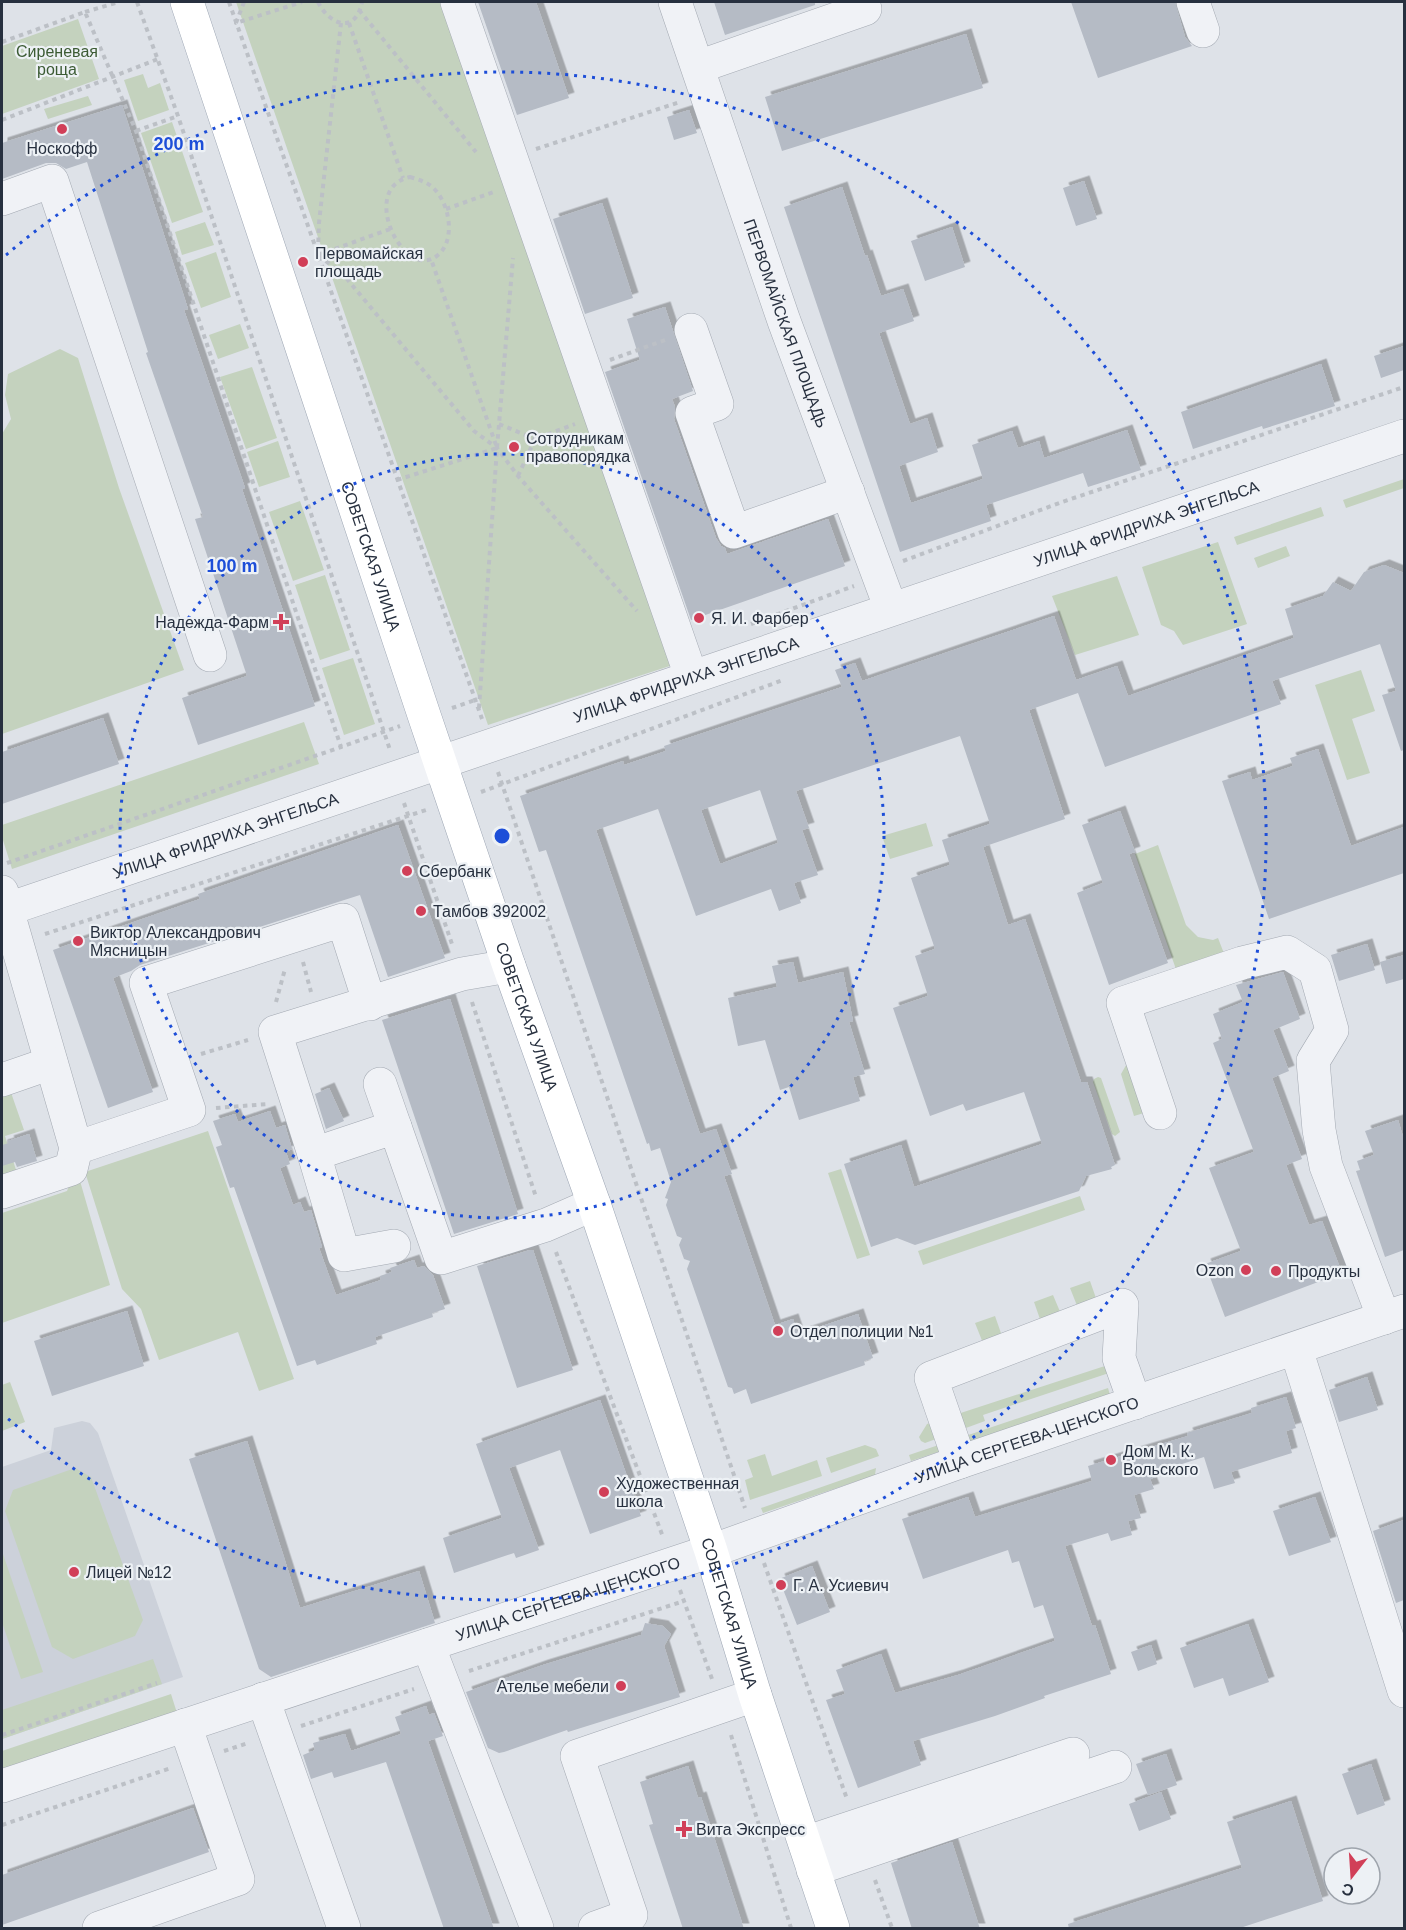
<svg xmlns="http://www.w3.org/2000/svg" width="1406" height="1930" font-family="Helvetica,sans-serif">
<defs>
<filter id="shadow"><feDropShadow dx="5.5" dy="-5.5" stdDeviation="0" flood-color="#0004"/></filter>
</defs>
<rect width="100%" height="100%" fill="#dee2e8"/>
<path fill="#ccd1da" d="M82,1421L90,1423L98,1433L183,1677L2,1739V1467L51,1450L54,1428Z"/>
<path fill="#c4d2be" d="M236,2H449L679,663L488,725Z
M78,19L99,79L2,114V46Z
M143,74L148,88L160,83L169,110L138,121L124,80Z
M88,96L92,105L48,119L44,109Z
M172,122L203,212L172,223L141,133Z
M205,222L214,245L182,255L175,232Z
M216,252L231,297L201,308L185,263Z
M240,324L249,348L218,359L209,335Z
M60,349L78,358L119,488L184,670L2,734V434L11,419L5,395L8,374Z
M252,367L277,438L246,449L220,377Z
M278,441L290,477L259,487L247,452Z
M1404,479V488L1346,508L1343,500Z
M300,501L324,570L293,581L269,512Z
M1321,507L1324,516L1237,545L1234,537Z
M1218,542L1247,624L1183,645L1174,631L1161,625L1142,567Z
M1286,546L1290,556L1258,568L1254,558Z
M325,575L350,650L320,660L295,585Z
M1117,576L1139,635L1075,655L1052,596Z
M353,658L375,724L344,735L322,668Z
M1361,670L1375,711L1352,719L1370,773L1347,780L1315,685Z
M304,722L319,764L12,869L2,837V825Z
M926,823L933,846L890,859L882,836Z
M1158,845L1186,925L1198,937L1213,940L1218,938L1225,956L1177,972L1135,854Z
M1129,1060L1174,1104L1134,1116L1121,1074Z
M1098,1077L1101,1078L1120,1132L1115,1136L1112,1134L1093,1082L1094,1079Z
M8,1084L24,1130L5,1136L18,1176L2,1181V1086Z
M208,1131L294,1379L259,1391L238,1332L159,1360L141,1309L122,1289L85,1172Z
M76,1167L110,1285L2,1323V1213L67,1191Z
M841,1169L870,1255L857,1259L828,1173Z
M1080,1196L1085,1210L923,1265L918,1251Z
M1090,1281L1097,1301L1078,1308L1070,1288Z
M1053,1295L1061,1314L1041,1322L1034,1302Z
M995,1316L1002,1336L983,1343L975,1323Z
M1111,1364L1112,1372L983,1415L985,1421L925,1443L921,1441L919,1437L927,1424Z
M10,1382L25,1422L2,1431V1385Z
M1108,1388L1110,1395L911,1461L909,1455Z
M865,1445L876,1449L879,1456L831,1473L826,1458Z
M765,1454L772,1476L817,1460L822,1476L750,1500L745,1480L753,1477L747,1460Z
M75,1468L91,1477L143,1620L135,1636L73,1659L52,1647L5,1511L13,1490Z
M876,1468L875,1475L763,1513L761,1508Z
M2,1551L43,1672L21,1679L2,1622Z
M153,1659L162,1684L2,1739V1710Z
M171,1694L177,1713L2,1773V1751Z"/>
<path fill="#b5bbc5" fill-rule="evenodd" filter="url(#shadow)" d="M478,2H536L569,98L517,115Z
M714,2H815V5L725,35Z
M1071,2H1175L1185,37L1192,46L1098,78Z
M966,34L983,88L782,151L765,97Z
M122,105L188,309L184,310L245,488L242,489L315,706L198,745L182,698L247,676L195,519L203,517L146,353L148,352L87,162L66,169L56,163H46L2,179V143Z
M689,110L697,133L674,140L667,117Z
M1084,181L1097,219L1076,226L1063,188Z
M842,187L865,256L867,255L881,296L903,289L914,321L879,333L910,424L927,418L938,452L899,466L911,503L983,479L972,445L1012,431L1018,448L1039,441L1044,458L1127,430L1141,470L1088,487L1083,473L986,505L991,521L900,552L784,207Z
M602,203L633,298L585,314L553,219Z
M952,227L965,267L925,281L911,241Z
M665,307L693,391L672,399L675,407L674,419L716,538L721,546L725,548L727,554L828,519L845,566L691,620L605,372L640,360L627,319Z
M1404,346V370L1381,378L1374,356Z
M1321,364L1335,406L1263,429L1262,426L1193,449L1181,412Z
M1384,565L1404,573V750L1401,751L1382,695L1396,691L1380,644L1272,681L1281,704L1105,767L1078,693L1029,710L1065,819L983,847L1008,925L1025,919L1081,1082H1087L1115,1165L1111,1167L1112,1169L1086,1176L1079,1191L915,1245L897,1238L871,1247L844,1164L901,1145L914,1187L1042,1144L1024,1092L966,1111L963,1104L930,1116L893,1008L928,996L915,956L935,949L911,878L950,865L942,840L990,824L960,736L796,791L809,828L802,830L818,875L794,883L801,903L779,911L771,889L696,916L658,809L596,830L700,1134L716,1129L732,1174L724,1176L775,1325L793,1319L798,1334L858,1314L873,1358L864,1361L865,1365L751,1404L746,1389L734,1394L732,1388L728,1387L687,1269L690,1261L684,1259L679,1245L682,1238L677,1236L666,1205L668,1199L665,1198L671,1182L660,1148L651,1151L649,1143L647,1144L546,850L539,852L520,796L623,761L624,765L666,751L664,746L842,687L835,670L855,663L862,681L1054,616L1076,680L1117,666L1128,696L1294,638L1285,609L1323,596L1333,582L1351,591L1364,572ZM760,790L778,843L720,864L701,810Z
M103,718L119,764L2,804V752Z
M1318,749L1351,846L1404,827V873L1269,919L1222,781L1250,772L1252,780L1293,766L1290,758Z
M1120,811L1135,852L1129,854L1168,963L1109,985L1077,893L1103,883L1082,825Z
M398,825L445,958L388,977L360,895L140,965L131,971L113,978L153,1092L108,1108L53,950L200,899L198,894Z
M1367,944L1375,970L1339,981L1331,955Z
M1404,955V979L1386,984L1380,962Z
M793,962L798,983L843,972L853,1021L849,1022L865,1074L853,1077L860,1101L799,1120L789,1087L780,1090L765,1040L738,1046L728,998L777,987L772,966Z
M1283,972L1300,1019L1273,1030L1289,1071L1272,1078L1302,1159L1286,1165L1309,1225L1322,1221L1342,1273L1225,1317L1205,1264L1241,1251L1209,1168L1254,1152L1213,1043L1222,1039L1213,1014L1243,1002L1236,985Z
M450,999L518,1214L454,1234L382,1020Z
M329,1088L344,1121L326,1129L315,1094Z
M270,1111L276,1128L285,1125L292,1149L286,1152L290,1164L280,1168L293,1205L300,1202L304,1212L311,1210L322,1247L319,1248L336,1295L381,1280L380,1276L392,1272L390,1268L414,1260L417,1268L424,1266L433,1275L445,1309L432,1313L433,1317L375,1337L377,1344L317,1365L315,1360L297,1366L234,1187L230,1188L216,1147L222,1145L213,1121L235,1114L238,1122Z
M1398,1120L1404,1140V1250L1385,1257L1356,1171L1360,1170L1357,1161L1374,1155L1365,1131Z
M29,1134L37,1161L17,1167L15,1162L2,1166V1145L9,1143L8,1141Z
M530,1250H533L573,1370L517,1388L477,1266Z
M127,1311L144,1366L52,1396L34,1341Z
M1367,1377L1378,1410L1339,1422L1329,1390Z
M1286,1397L1296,1428L1286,1431L1292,1453L1231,1472L1235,1483L1214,1489L1204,1457L1163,1470L1165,1474L1150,1479L1154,1489L1134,1495L1141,1518L1128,1521L1132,1535L1111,1541L1108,1533L1065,1546L1092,1626L1095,1625L1111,1674L1044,1696L1045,1698L995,1716L913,1741L921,1765L858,1788L826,1700L845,1694L836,1670L881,1654L895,1693L958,1675L1055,1641L1043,1605L1034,1608L1019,1561L1012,1563L1008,1550L923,1579L902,1519L968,1497L975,1517L1092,1481L1088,1466L1188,1436L1187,1433L1252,1413L1251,1408Z
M600,1400L641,1516L590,1534L560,1450L509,1468L539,1550L516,1558L514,1553L454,1573L443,1538L502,1518L476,1444Z
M247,1441L300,1608L419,1571L435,1623L271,1677L259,1669L189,1459Z
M1315,1497L1331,1542L1289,1556L1273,1511Z
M1404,1520V1600L1396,1603L1373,1531Z
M812,1566L830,1612L797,1625L779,1579Z
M645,1623L663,1626L671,1634L664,1646L680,1697L568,1732L567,1730L504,1752L499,1753L488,1748L466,1692L543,1665L641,1635Z
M1248,1624L1269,1682L1229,1696L1223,1678L1194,1688L1180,1648Z
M1151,1645L1157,1664L1138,1671L1131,1652Z
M426,1706L429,1715L434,1713L443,1736L428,1741L494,1929H444L386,1762L334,1778L332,1772L311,1779L303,1755L315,1750L313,1743L345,1734L351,1751L401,1734L395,1717Z
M1166,1754L1177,1785L1148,1795L1136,1764Z
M1371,1764L1385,1805L1357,1815L1342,1774Z
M688,1766L698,1798L701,1797L744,1929H683L649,1825L653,1824L640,1782Z
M1161,1792L1171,1819L1139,1831L1129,1804Z
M1291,1801L1323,1901L1237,1929H1069L1068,1924L1242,1868L1227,1822Z
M193,1808L209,1852L2,1925V1875Z
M952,1842L980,1929H912L891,1863Z"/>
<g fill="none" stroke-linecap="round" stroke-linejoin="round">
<defs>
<g id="minor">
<path d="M457,2L691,676"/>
<path id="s1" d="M675,2L784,321L891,609"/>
<path d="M1193,2L1203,31"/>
<path d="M698,67L865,9L863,2"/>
<path d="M2,199L52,181L210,655"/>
<path d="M691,330L717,404L692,413L734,532L848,492"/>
<path d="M2,892L76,1148L71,1169L2,1192"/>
<path id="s2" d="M2,911L1404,436"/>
<path d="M2,1080L51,1063"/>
<path d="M380,1084L395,1127"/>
<path d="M1160,1113L1123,1003L1242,963L1287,952L1315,970L1332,1030L1313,1061L1319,1130L1326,1166L1384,1318"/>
<path d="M76,1148L189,1110L146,983L343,920L370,1004"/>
<path d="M314,1154L275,1032L462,974L509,966"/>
<path d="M394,1246L344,1255L314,1154L395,1127L441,1258L546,1225L594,1204"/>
<path d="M1296,1349L1404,1691"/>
<path d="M960,1462L931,1378L1122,1305L1119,1358L1135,1403"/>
<path d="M428,1645L537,1928"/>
<path d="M263,1699L344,1928"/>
<path id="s3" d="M2,1786L711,1551L960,1462L1404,1311"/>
<path d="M805,1843L1073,1754"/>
<path d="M813,1870L1115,1767"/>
<path d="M99,1928L238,1879L185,1725"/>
<path d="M595,1928L631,1915L577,1756L755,1695"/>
</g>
<g id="major">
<path id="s4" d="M187,2L425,718L509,966L594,1204L711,1551L755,1695L833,1928"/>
</g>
</defs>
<use href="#minor" stroke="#a3a9b2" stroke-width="34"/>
<use href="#major" stroke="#9da6b4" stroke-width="34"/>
<path stroke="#bcc0c6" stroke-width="4" stroke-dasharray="4.5 4.5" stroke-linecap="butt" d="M137,2L178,116L390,750
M229,2L482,719
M244,2L236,23L302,2
M318,2C330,26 356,34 362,2
M359,10L476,152
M85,12L119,2
M349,23L403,178
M2,42L85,12L136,131L341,747L400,726
M2,120L158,59
M136,131L178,116
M536,149L680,102
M410,177C417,179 424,181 431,186C449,200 457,239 438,255C405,284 357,188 410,177Z
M446,209L494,192
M318,251L319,223L341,23
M318,255L390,229
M319,255L347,279L474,431L497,448L518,476L637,611
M610,360L665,340
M499,424L535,439
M518,476L535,439L575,424
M397,480L497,448L431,259
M903,561L1062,502L1404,387
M751,624L854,586
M452,708L475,700
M479,708L497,448L513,258
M498,772L745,1508
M481,792L783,680
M404,803L453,947
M7,863L341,747
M45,934L426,810
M303,962L311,992
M276,1002L285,969
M472,1002L536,1197
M201,1054L248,1040
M216,1108L268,1104
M556,1252L663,1537
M764,1563L847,1799
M680,1590L712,1679
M469,1671L684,1601
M301,1726L414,1689
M2,1735L157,1683
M731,1735L791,1928
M224,1751L248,1743
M2,1825L171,1768
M875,1880L892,1928"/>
<use href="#minor" stroke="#f0f2f6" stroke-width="33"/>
<use href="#major" stroke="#fff" stroke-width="33"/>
</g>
<g fill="none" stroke="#1d4ed8" stroke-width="3" stroke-dasharray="3 6">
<circle cx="502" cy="836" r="382"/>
<path d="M6 255A764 764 0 1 1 6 1417"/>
</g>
<g fill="#d13f58" stroke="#edf1f5" stroke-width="2">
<circle cx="62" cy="129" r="6"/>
<circle cx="303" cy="262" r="6"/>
<circle cx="514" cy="447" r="6"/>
<circle cx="699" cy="618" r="6"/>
<path d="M278 613h6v6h6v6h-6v6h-6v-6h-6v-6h6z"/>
<circle cx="407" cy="871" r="6"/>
<circle cx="421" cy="911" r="6"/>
<circle cx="78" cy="941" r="6"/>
<circle cx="1246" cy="1270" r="6"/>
<circle cx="1276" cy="1271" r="6"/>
<circle cx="778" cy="1331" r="6"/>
<circle cx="1111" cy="1460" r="6"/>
<circle cx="604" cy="1492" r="6"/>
<circle cx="74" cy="1572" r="6"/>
<circle cx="781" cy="1585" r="6"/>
<circle cx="621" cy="1686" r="6"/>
<path d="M681 1820h6v6h6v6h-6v6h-6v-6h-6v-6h6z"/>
</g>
<g text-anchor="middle" stroke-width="4.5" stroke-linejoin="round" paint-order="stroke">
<g font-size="16" fill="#3c5b34" stroke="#edf1f5">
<text x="57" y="57">Сиреневая<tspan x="57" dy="18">роща</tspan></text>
</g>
<g font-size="16" fill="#27303f" stroke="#edf1f5" text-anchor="start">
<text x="62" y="154" text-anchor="middle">Носкофф</text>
<text x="315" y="259">Первомайская<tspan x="315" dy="18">площадь</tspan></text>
<text x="526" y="444">Сотрудникам<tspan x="526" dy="18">правопорядка</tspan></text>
<text x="711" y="624">Я. И. Фарбер</text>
<text x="269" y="628" text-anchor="end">Надежда-Фарм</text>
<text x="419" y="877">Сбербанк</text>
<text x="433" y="917">Тамбов 392002</text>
<text x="90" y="938">Виктор Александрович<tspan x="90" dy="18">Мясницын</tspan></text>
<text x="1234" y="1276" text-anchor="end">Ozon</text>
<text x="1288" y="1277">Продукты</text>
<text x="790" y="1337">Отдел полиции №1</text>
<text x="1123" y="1457">Дом М. К.<tspan x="1123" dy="18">Вольского</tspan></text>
<text x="616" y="1489">Художественная<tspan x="616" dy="18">школа</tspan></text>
<text x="86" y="1578">Лицей №12</text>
<text x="793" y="1591">Г. А. Усиевич</text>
<text x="609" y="1692" text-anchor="end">Ателье мебели</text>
<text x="696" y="1835">Вита Экспресс</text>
</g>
<g font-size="16" fill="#27303f" stroke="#edf1f5">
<text dy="6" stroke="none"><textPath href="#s1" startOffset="340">ПЕРВОМАЙСКАЯ ПЛОЩАДЬ</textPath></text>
<text dy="6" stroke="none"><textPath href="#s2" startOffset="1208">УЛИЦА ФРИДРИХА ЭНГЕЛЬСА</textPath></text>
<text dy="6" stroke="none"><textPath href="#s4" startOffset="584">СОВЕТСКАЯ УЛИЦА</textPath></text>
<text dy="6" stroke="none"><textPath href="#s2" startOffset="722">УЛИЦА ФРИДРИХА ЭНГЕЛЬСА</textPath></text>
<text dy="6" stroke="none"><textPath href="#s2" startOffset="236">УЛИЦА ФРИДРИХА ЭНГЕЛЬСА</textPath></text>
<text dy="6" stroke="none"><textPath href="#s4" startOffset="1070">СОВЕТСКАЯ УЛИЦА</textPath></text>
<text dy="6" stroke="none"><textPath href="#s3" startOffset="1082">УЛИЦА СЕРГЕЕВА-ЦЕНСКОГО</textPath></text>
<text dy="6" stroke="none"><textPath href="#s3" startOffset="596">УЛИЦА СЕРГЕЕВА-ЦЕНСКОГО</textPath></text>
<text dy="6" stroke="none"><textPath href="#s4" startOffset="1700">СОВЕТСКАЯ УЛИЦА</textPath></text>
</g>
</g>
<circle cx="502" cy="836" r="9" fill="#1d4ed8" stroke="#edf1f5" stroke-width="3"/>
<g font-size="18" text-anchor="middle" font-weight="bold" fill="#1d4ed8" stroke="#edf1f5" stroke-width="4.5" stroke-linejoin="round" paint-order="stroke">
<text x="179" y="150">200 m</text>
<text x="232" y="572">100 m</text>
</g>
<rect width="1406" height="1930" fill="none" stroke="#27303f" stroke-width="6"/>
<g transform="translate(1352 1876) rotate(197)"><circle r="28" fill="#edf1f5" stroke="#9ea4ac" stroke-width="1.5"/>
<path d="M0-4.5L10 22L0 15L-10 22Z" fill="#d13f58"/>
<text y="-9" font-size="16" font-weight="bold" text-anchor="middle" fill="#27303f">С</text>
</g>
</svg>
